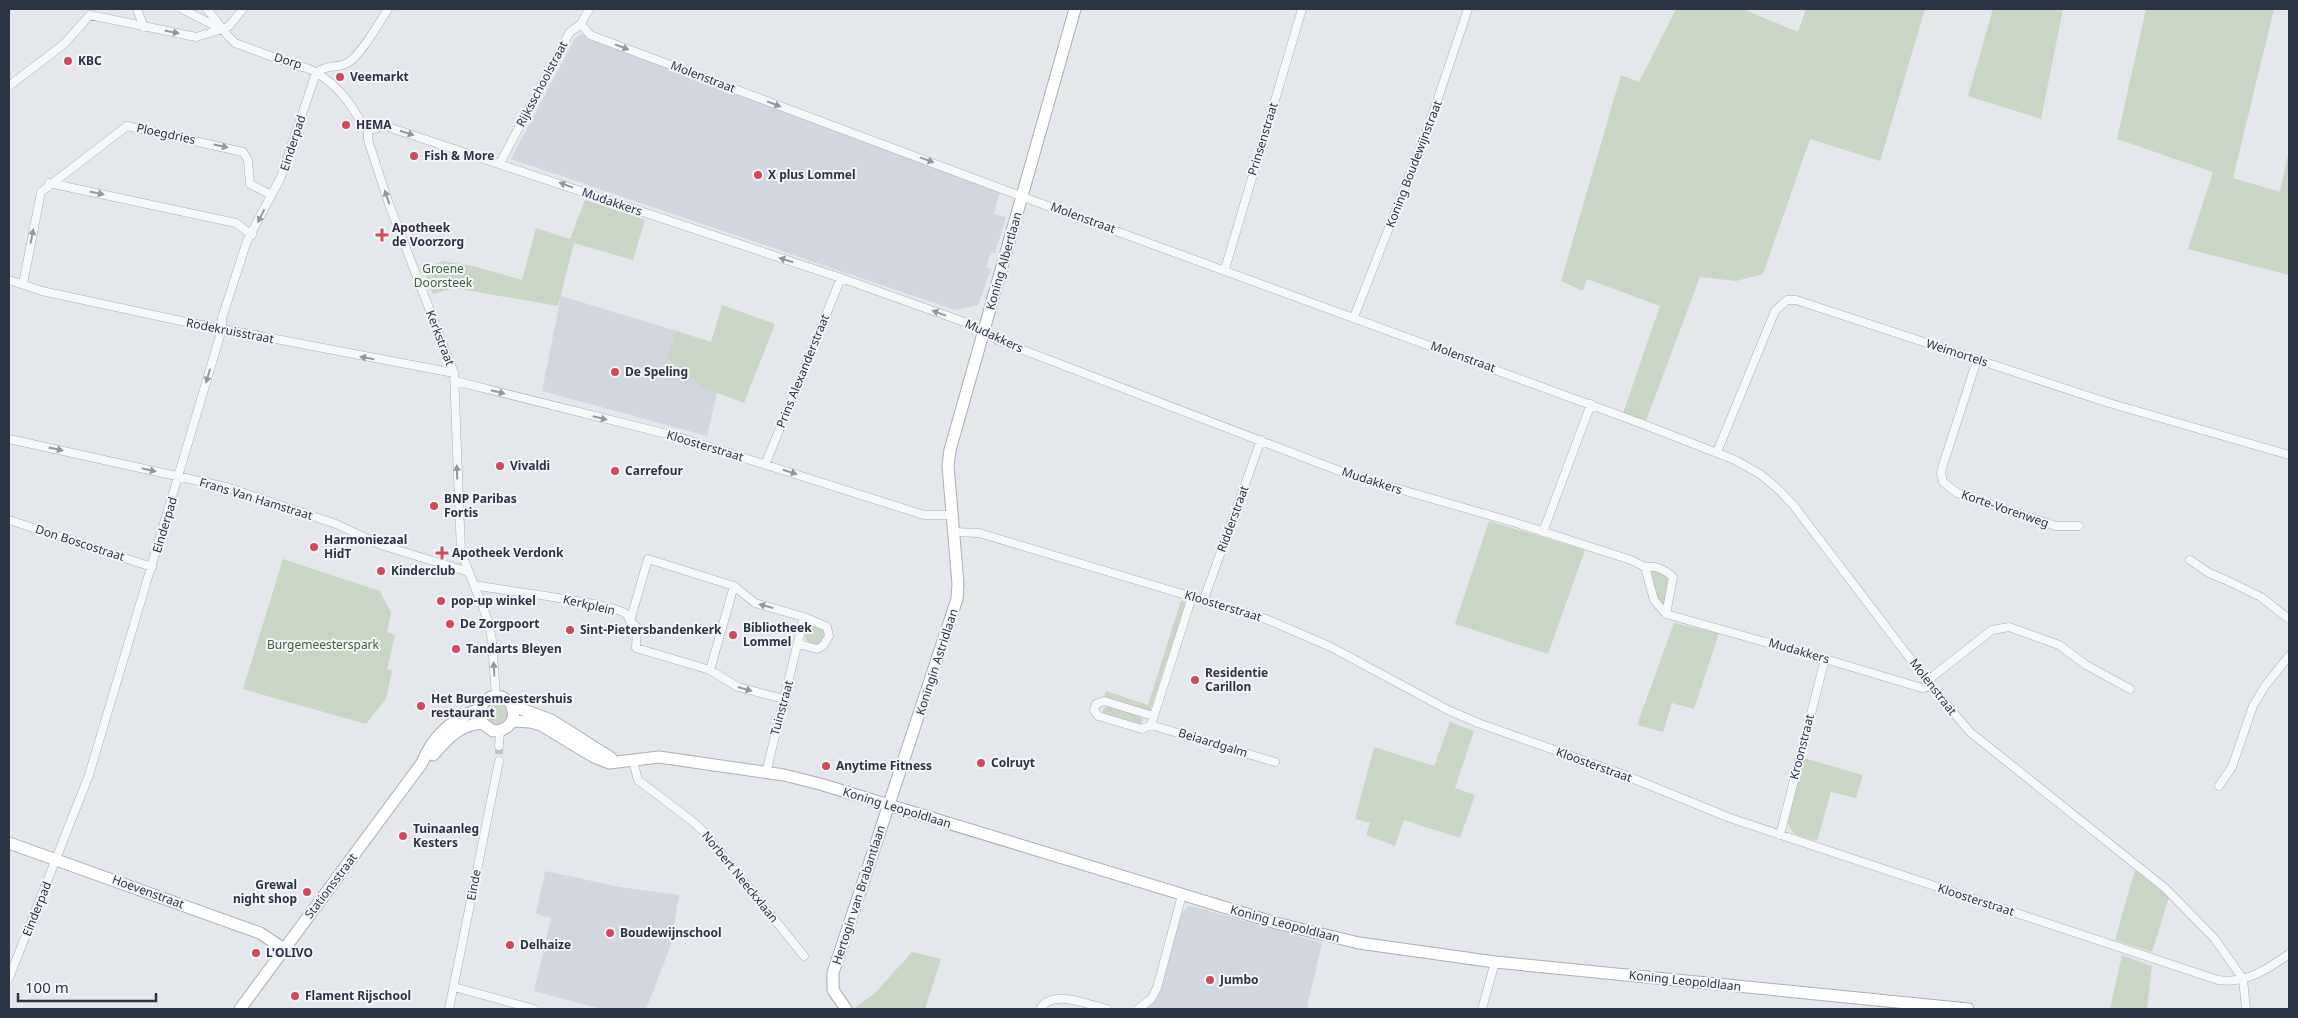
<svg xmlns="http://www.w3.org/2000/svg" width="2298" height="1018" font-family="'Noto Sans',sans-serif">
<rect width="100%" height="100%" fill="#e4e7ec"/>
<path fill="#d2d6de" d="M581,34L1000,192L994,214L1006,217L995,253L991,252L986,268L991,269L978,305L955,310L511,159L575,38Z
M561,296L677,331L667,358L704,388L717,393L707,436L542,391Z
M545,871L620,887L679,895L670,948L646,1009H601L534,991L551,918L536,914Z
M1188,906H1192L1322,943L1307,1007L1314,1009H1146L1154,1002L1160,993L1180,917Z"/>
<path fill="#c9d6c5" d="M1676,9H1743L1798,32L1806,9H1925L1880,161L1810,139L1763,274L1736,281L1700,277L1646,421L1623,413L1660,306L1587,279L1583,291L1561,281L1621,75L1639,82Z
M1993,9H2063L2041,119L1968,96Z
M2146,9H2274L2233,178L2280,192L2289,151V275L2188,249L2213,172L2117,139Z
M585,200L645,220L633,260L574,243L558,306L454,288L433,294L423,269L443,261L473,266L522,280L536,228L570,239Z
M722,305L775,324L744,403L704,388L667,358L677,331L711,342Z
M1489,521L1585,550L1548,654L1455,624Z
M283,559L380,591L391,613L387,632L395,635L387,669L392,670L386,699L366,724L243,689Z
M1653,570L1667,575L1670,581L1665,605L1662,607L1657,596L1651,573Z
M1181,600L1185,602L1184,609L1150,711L1104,696L1106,691L1148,705Z
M1674,623L1719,633L1694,709L1672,703L1663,732L1637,725Z
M805 635a10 10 0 1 1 20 0a10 10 0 1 1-20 0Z
M487 714a10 10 0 1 1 20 0a10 10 0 1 1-20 0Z
M1106,706L1138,715L1143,719L1141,724L1138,725L1105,715L1102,712Z
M1450,722L1474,731L1455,788L1475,795L1460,838L1404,820L1395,846L1366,835L1370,823L1355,819L1374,747L1434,766Z
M1804,758L1863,775L1856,798L1831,792L1817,841C1804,837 1790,836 1788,822Z
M2135,870L2169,897L2152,952L2115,940Z
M912,952L941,959L925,1009H857L855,1008L875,993Z
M2122,955L2152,966L2147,1009H2110Z"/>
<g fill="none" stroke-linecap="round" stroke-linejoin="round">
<path stroke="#bfc3cb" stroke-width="8" stroke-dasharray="8 4" stroke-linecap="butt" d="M499,746V761"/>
<defs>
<path id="street" d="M137,9L144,27
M182,9L221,29
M207,9L228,36L235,43L297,66C314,67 335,85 345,98C354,108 358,120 368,130V140L389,204L454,373L461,552L489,623L492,641L496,696
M90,15L196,37L223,29L229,26L243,9
M581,24L590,35L1034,201L1640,423L1735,460L1760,474L1779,490L1794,506L1931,686L1970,732L2165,888L2214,938L2243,979L2246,1009
M316,73C326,64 339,69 349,62C363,52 378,24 388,9
M9,86L64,44L90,15
M368,130L385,126L841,278L970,324L997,340L1350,475L1513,522L1631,560L1645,567L1654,600L1666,614L1825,659L1922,688L1931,686
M500,163L566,39L570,32L581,24L589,9
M49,183L236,223L252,235
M1225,269L1302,9
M9,280L42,291L181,321L454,373
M23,284L41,192L127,126L243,152L248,160L250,184L271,195
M1354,317L1428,128L1468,9
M1977,360L1943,465L1941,473L1943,482L1957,493L2056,526H2079
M455,381L675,436L924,515H952
M9,439L226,487L336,524L381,545L469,572
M1717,452L1775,311L1787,300H1796L2109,403L2289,455
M765,465L841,278
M9,520L152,567
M954,532L979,533L1266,619L1331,647L1448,710L1478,723L1622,774L1730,818L2218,980C2246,984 2268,969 2289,954
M1543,532L1591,404
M2190,560L2209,573L2226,580L2261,597L2289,619
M1645,567C1656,565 1665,570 1673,577L1666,614
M474,585C498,590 614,603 626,614C628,616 629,619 630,621
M1192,597L1151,725L1275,762
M1204,599L1261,440
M710,670L734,586
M1928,680L1992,630L2009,627L2059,645L2086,665L2130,689
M784,699L738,687L710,670L636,648L637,627L630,621L648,559L734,586L755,603L804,617
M1151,725L1142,729L1098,716L1094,710L1096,704L1104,701L1153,716
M499,746L500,731
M633,761L638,780L692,821L704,832L804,956
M766,773L804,617L827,627L829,636L823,646L817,649L799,644
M2219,786L2232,767L2253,706L2265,686L2289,656
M1780,835L1825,659
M9,978L89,775L222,329V318L247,241L281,177L316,73
M454,987L534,1009
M449,1009L499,761
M1040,1009C1053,988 1087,1005 1107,1009
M1138,1009L1151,999L1157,988L1182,895
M1482,1009L1495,962"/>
<path id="secondary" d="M511,704C518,719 509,731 493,731L482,723L480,709L484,702L491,697H502L521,709L551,720L611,758
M513,721L530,722L541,725L594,757L609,763L659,757L784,775L820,784L1276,923L1359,943L1495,962L1968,1009
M433,755C448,738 459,725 482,723
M9,843L260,933L284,949
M240,1009L422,763C433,736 452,718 480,709
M846,1009L833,990V973L957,599L958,584L948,466L950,450L1075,9"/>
</defs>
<use href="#street" stroke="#a9aeb7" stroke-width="9"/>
<use href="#secondary" stroke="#a9aeb7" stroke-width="13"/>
<use href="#street" stroke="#f7f8fa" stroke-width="8"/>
<use href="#secondary" stroke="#fff" stroke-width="11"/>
</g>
<defs><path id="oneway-solid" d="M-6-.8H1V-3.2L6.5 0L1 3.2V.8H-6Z" transform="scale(1.25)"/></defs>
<g fill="#9196a0">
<use href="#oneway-solid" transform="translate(172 32) rotate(11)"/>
<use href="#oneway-solid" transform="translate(622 47) rotate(21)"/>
<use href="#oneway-solid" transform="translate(774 104) rotate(21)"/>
<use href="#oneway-solid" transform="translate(407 133) rotate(18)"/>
<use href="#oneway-solid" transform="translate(221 146) rotate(12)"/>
<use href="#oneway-solid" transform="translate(927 160) rotate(20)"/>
<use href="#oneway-solid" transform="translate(566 185) rotate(-161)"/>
<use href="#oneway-solid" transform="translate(97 193) rotate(12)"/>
<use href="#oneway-solid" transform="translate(387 197) rotate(-109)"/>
<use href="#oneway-solid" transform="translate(261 216) rotate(116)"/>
<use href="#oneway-solid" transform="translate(32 236) rotate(-79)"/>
<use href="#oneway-solid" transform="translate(786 260) rotate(-162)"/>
<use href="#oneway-solid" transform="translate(939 313) rotate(-160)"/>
<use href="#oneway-solid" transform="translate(367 358) rotate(-170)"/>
<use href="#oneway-solid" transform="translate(208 376) rotate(106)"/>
<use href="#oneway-solid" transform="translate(498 392) rotate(14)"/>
<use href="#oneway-solid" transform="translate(600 418) rotate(14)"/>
<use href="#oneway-solid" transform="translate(56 449) rotate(12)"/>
<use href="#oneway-solid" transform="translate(149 470) rotate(13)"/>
<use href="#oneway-solid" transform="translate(457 472) rotate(-92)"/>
<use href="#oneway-solid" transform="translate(790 472) rotate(17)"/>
<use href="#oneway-solid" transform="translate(766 606) rotate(-165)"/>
<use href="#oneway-solid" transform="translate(494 669) rotate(-93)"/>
<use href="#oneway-solid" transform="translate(745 689) rotate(16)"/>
</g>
<g fill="#d1495b" stroke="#f4f6f9" stroke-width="2">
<circle cx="68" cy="61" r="5"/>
<circle cx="340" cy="77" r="5"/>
<circle cx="346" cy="125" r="5"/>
<circle cx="414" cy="156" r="5"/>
<circle cx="758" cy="175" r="5"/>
<path d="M379.5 227.5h5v5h5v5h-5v5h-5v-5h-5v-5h5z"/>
<circle cx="615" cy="372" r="5"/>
<circle cx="500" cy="466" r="5"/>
<circle cx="615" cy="471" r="5"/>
<circle cx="434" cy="506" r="5"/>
<circle cx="314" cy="547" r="5"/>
<path d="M439.5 545.5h5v5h5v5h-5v5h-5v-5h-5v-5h5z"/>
<circle cx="381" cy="571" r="5"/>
<circle cx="441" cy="601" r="5"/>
<circle cx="450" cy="624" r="5"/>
<circle cx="570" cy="630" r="5"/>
<circle cx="733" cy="635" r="5"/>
<circle cx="456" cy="649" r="5"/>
<circle cx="1195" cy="680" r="5"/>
<circle cx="421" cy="706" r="5"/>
<circle cx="981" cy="763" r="5"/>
<circle cx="826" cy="766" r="5"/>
<circle cx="403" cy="836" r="5"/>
<circle cx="307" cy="892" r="5"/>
<circle cx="610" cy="933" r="5"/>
<circle cx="510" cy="945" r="5"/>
<circle cx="256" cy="953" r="5"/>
<circle cx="1210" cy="980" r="5"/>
<circle cx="295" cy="996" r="5"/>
</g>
<g text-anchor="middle" stroke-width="4" stroke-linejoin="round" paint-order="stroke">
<g font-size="12" font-weight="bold" fill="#2b3445" stroke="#f4f6f9" text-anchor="start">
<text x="78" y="65">KBC</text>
<text x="350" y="81">Veemarkt</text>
<text x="356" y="129">HEMA</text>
<text x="424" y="160">Fish &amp; More</text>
<text x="768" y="179">X plus Lommel</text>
<text x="392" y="232">Apotheek<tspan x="392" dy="14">de Voorzorg</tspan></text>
<text x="625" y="376">De Speling</text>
<text x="510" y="470">Vivaldi</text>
<text x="625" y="475">Carrefour</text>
<text x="444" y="503">BNP Paribas<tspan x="444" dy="14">Fortis</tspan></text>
<text x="324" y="544">Harmoniezaal<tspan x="324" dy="14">HidT</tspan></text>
<text x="452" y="557">Apotheek Verdonk</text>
<text x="391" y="575">Kinderclub</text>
<text x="451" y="605">pop-up winkel</text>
<text x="460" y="628">De Zorgpoort</text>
<text x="743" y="632">Bibliotheek<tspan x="743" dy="14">Lommel</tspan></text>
<text x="580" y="634">Sint-Pietersbandenkerk</text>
<text x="466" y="653">Tandarts Bleyen</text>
<text x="1205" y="677">Residentie<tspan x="1205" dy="14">Carillon</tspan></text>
<text x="431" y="703">Het Burgemeestershuis<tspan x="431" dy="14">restaurant</tspan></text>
<text x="991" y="767">Colruyt</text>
<text x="836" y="770">Anytime Fitness</text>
<text x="413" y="833">Tuinaanleg<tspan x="413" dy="14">Kesters</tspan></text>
<text x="297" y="889" text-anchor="end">Grewal<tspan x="297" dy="14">night shop</tspan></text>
<text x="620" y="937">Boudewijnschool</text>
<text x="520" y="949">Delhaize</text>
<text x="266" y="957">L'OLIVO</text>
<text x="1220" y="984">Jumbo</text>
<text x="305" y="1000">Flament Rijschool</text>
</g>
<g font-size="12" fill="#2b3445" stroke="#f4f6f9">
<text transform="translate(288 61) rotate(17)" y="4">Dorp</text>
<text transform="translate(703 77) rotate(21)" y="4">Molenstraat</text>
<text transform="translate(542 84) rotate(-62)" y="4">Rijksschoolstraat</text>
<text transform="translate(166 134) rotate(12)" y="4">Ploegdries</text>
<text transform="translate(1263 139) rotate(-73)" y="4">Prinsenstraat</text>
<text transform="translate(293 143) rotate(-72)" y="4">Einderpad</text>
<text transform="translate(1414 164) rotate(-69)" y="4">Koning Boudewijnstraat</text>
<text transform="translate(612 202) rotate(19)" y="4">Mudakkers</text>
<text transform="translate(1083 218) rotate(20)" y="4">Molenstraat</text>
<text transform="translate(1004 261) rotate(-74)" y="4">Koning Albertlaan</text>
<text transform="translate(230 331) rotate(11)" y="4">Rodekruisstraat</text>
<text transform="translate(994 336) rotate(25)" y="4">Mudakkers</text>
<text transform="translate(440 338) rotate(69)" y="4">Kerkstraat</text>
<text transform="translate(1957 353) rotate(18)" y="4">Weimortels</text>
<text transform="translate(1463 357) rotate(20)" y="4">Molenstraat</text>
<text transform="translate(803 371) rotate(-68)" y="4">Prins Alexanderstraat</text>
<text transform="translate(705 446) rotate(17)" y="4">Kloosterstraat</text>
<text transform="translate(1372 481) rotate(18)" y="4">Mudakkers</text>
<text transform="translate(256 499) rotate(17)" y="4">Frans Van Hamstraat</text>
<text transform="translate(2005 509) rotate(19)" y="4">Korte-Vorenweg</text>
<text transform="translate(1233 519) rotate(-70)" y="4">Ridderstraat</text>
<text transform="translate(165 525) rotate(-73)" y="4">Einderpad</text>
<text transform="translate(80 543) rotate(18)" y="4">Don Boscostraat</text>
<text transform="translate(589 605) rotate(13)" y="4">Kerkplein</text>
<text transform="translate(1223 606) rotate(17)" y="4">Kloosterstraat</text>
<text transform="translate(1799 651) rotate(16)" y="4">Mudakkers</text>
<text transform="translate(937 662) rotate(-72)" y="4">Koningin Astridlaan</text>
<text transform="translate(1933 687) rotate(52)" y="4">Molenstraat</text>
<text transform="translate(782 708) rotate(-75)" y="4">Tuinstraat</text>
<text transform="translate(1213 743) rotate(17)" y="4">Beiaardgalm</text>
<text transform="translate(1802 747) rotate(-76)" y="4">Kroonstraat</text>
<text transform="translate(1594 765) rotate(20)" y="4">Kloosterstraat</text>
<text transform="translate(897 808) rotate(17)" y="4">Koning Leopoldlaan</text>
<text transform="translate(740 877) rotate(51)" y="4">Norbert Neeckxlaan</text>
<text transform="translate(474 885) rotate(-79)" y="4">Einde</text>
<text transform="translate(331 886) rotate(-53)" y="4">Stationsstraat</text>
<text transform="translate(148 892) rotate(20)" y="4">Hoevenstraat</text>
<text transform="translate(859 895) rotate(-72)" y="4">Hertogin van Brabantlaan</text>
<text transform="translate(1976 900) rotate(18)" y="4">Kloosterstraat</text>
<text transform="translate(37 909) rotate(-68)" y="4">Einderpad</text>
<text transform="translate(1285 924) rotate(15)" y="4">Koning Leopoldlaan</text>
<text transform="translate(1685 981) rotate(6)" y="4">Koning Leopoldlaan</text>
</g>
<g font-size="12" fill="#3f6138" stroke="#f4f6f9">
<text x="443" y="273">Groene<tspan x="443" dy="14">Doorsteek</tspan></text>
<text x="323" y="649">Burgemeesterspark</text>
</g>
</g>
<rect width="2298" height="1018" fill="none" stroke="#2b3445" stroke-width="20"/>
<path d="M18 993v8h138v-8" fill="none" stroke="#2b3445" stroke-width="2.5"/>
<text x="25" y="993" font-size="15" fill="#2b3445" stroke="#f4f6f9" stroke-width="4" paint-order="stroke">100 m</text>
</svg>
